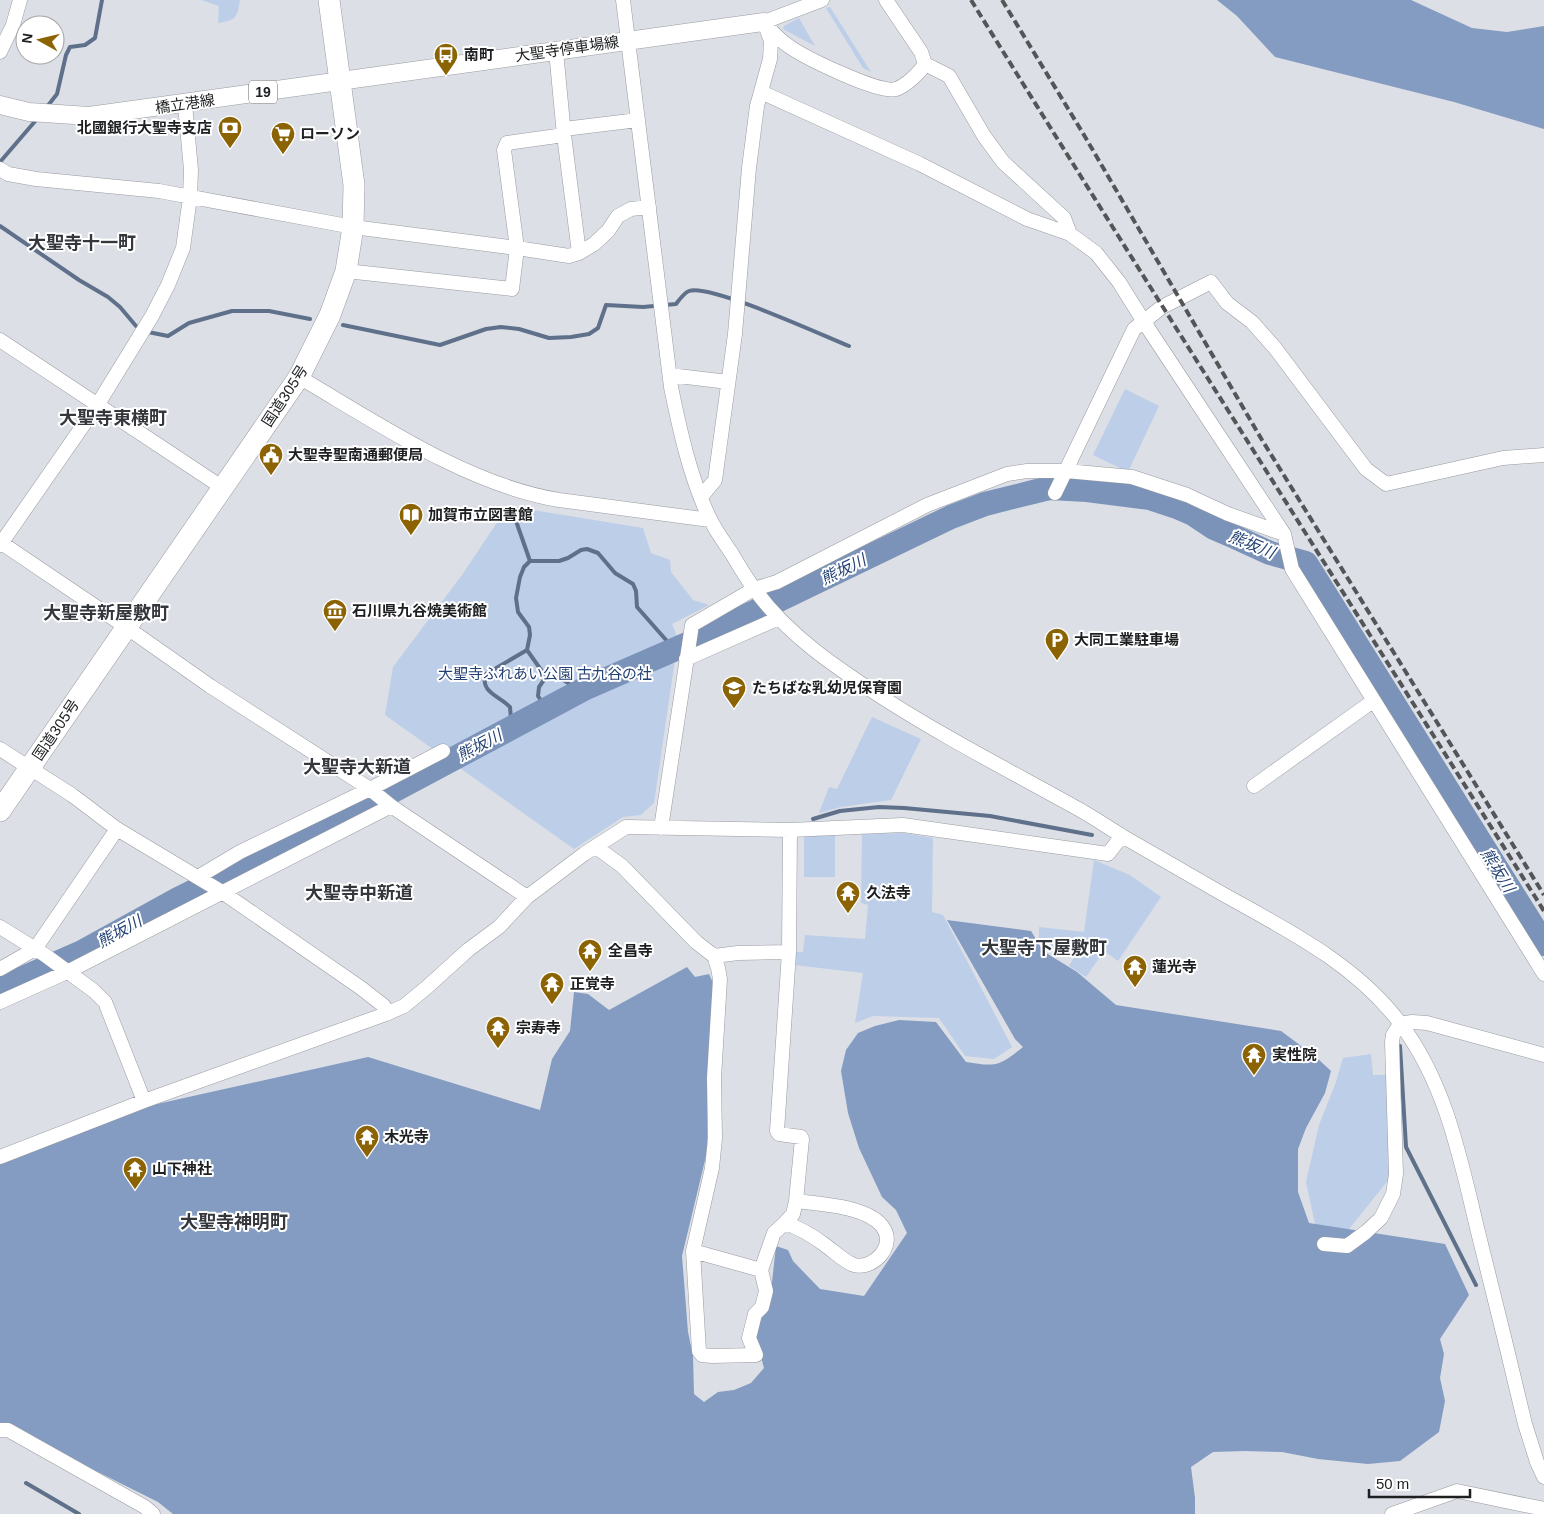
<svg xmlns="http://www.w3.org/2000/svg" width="1544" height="1514" font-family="Helvetica,'Noto Sans JP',sans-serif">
<rect width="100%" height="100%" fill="#dcdfe5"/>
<path fill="#bdcee9" d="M201,0H240C237,18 236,20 218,23L219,6Z
M830,7L871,72L863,68L826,8Z
M799,18L815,46L783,29L784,26Z
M1125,389L1159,406L1128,472L1093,455Z
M508,506L643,528L651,553L670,560L671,572L693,600L709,605L672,624L678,639L654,803L641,815L623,817L574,849L385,715L393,667L462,575Z
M872,717L921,739L891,800L841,807L819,813L829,787L837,789Z
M904,833L933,838L932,912L943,915L1012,1047L994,1059L965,1056L939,1018L873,1016L855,1023L863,973L794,965L795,952H803L805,935L865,939L868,905L861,903L862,834Z
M804,835H835V877H804Z
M1094,860L1130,875L1161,897L1118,961L1104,951L1086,977L1069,966L1076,954L1045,949L1039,941V927L1084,932Z
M1371,1054L1373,1075H1386L1390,1178L1337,1244L1317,1233L1306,1182L1319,1125L1336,1082L1343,1058Z"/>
<path fill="#849bc2" d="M1217,0H1411L1472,28L1507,32L1544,26V129L1454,102L1275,57L1237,16Z
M947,920L1031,931L1043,951L1077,972L1116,1005L1281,1031L1316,1057L1331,1071L1325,1093L1306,1128L1298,1149V1192L1309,1223L1445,1244L1469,1295L1440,1339L1444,1354L1440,1378L1445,1401L1439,1432L1400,1461L1368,1464L1318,1459L1282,1452L1245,1451L1213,1452L1191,1467L1195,1498V1514H173L158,1502L96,1471L10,1424L0,1426V1163L148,1106L368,1057L540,1110L552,1059L570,1031L574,992L588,994L609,1010L687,967L695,977L709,974L714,985L709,1051L707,1152L682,1256L688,1332L693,1356L694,1394L704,1402L718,1392L734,1390L751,1383L764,1368L759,1350L751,1338L771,1291L776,1246L788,1250L793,1261L820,1289L864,1296L907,1233L896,1210L882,1197L859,1148L848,1113L841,1071L846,1050L858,1033L875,1026L899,1020L936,1022L966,1062C997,1067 999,1066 1023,1047L1015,1039Z"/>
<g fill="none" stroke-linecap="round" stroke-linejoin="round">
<path stroke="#5f708b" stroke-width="4" d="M46,108L57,94L66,55L70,47L85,45L95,38L102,0
M0,162L37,119
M0,226L79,280L108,297L120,307L136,326
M343,325L440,345L486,329L501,327L519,329L549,338L571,337L589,334L598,328L606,305L643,307L676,304C679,300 684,293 689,291C709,283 824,336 849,346
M148,332L168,336L189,323L232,311H269L310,319
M516,521L530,561H559L568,558L581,550L587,549L598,553L615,573L633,584L636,591L637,607L674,649
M527,650L546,677C559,676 569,681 577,692
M546,677L539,687L538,696L546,708
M508,728L511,719L510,707C500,696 479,692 486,674L527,650L530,635L529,627L518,612L516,598L520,577L524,567L530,561
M813,819L840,811L879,807L904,808L990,816L1092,835
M1400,1046L1406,1147L1476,1285
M26,1483L79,1514"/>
<path stroke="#7b93b9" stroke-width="24" d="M0,988L82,952L178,899L350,814L586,688L694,641L951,517L985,504L1041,490L1050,488L1087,490L1150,498L1177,507L1193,514L1214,528L1235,537L1270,553L1306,563L1544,944"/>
<defs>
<path id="minor" d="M623,0L671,387C680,431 690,477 709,517C715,530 724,542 732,554C739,566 747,579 755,590C788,635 834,666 880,696C942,736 1008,770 1073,806C1090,815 1106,826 1122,836C1155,855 1188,874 1221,893C1285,929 1355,963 1400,1023C1447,1085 1461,1162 1479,1236C1495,1299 1510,1361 1525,1424L1537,1462L1544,1477
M764,22L822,0
M767,26C774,34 781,41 790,47C806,58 879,94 896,89C906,86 920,72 925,64L921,52L886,0
M556,51L564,135L579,253L594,244L608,231L618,216L631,209L649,207
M0,52L13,25L20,0
M925,64L949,76L984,136L1003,162L1064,218L1070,234
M761,92L920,164L1027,219L1070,234L1096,253L1119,282L1144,322L1284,534L1292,569L1544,974
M564,129L638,120
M0,169L8,174L36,179L159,191L353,227L517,248L569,256L579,253
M346,271L512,289L517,248L504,150L507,143L564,135
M0,340L223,488
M670,375L728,382
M299,377C379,424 468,485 559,500L710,520
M1055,493L1134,329L1162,307L1211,282L1227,303L1252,322L1275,348L1366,469L1386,484L1503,458L1544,455
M701,497L715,480L735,334L749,168L757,106L770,59L771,41L764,22
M0,542L126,627L210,686L370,789L391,806L527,897
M0,545L98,404L152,316L168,285L183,248L190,197L191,170L185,104
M686,659L779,618
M0,749L72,795L117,829L222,892L361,988L384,1006L386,1014
M1254,786L1373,701
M661,828L692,625L754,589L777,582L927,505L1007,474L1027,471H1066L1132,477L1187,495L1228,514L1284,534
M790,830L789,952L777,1131L779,1134L801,1137L802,1139L796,1201
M596,847L622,866L696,942L714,956L718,968L720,979L714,1078L715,1138L712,1168L693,1251L699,1351L702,1355L712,1356L756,1355L749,1338L755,1314L762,1307L766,1291L761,1270L693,1251
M198,877L240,852L370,789L443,751
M0,927L45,955L94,991L105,1002L144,1101
M714,956L738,953L789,952
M0,969L35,949L117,829
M0,1002L67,972L391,806
M0,1157L144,1101L386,1014L404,1006L426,988L468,950L499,927L527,897L584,854L626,827L790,830L903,825L1108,854L1122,836
M1324,1244L1347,1246L1366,1232L1381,1218L1393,1194L1396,1174L1392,1042L1393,1035L1400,1024L1412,1022L1427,1023L1544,1055
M761,1270L774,1233L785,1223C800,1228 813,1236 825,1245C835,1252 843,1261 854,1265C874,1270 897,1245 882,1226C866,1206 820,1204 796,1201L793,1214L785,1223
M0,1430H8L145,1507L153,1514
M1392,1514L1457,1491L1544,1509"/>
<path id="major" d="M0,105L29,112L89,116L764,22"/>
<path id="highway" d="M0,811L299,377L330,315L346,271L353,227L354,185L329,0"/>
</defs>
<use href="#minor" stroke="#989ba1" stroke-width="15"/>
<use href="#major" stroke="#989ba1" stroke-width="19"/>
<use href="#highway" stroke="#989ba1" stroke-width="22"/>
<use href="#minor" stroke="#fff" stroke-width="14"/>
<use href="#major" stroke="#fff" stroke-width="18"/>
<use href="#highway" stroke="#fff" stroke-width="21"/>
<path stroke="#535558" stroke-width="4" stroke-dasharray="8 4" stroke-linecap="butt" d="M971,0C1160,305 1353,607 1544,911
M1002,0L1084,135L1262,440L1544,895"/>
</g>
<defs>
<symbol id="bus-pin" viewBox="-11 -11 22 30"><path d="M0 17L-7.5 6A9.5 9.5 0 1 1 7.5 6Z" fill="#8b6303" stroke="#fff"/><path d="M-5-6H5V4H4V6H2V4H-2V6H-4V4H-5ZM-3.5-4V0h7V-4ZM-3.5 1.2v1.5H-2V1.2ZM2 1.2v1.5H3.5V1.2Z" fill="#fff"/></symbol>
<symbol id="bank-pin" viewBox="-11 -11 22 30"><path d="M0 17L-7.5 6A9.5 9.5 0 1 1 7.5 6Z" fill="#8b6303" stroke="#fff"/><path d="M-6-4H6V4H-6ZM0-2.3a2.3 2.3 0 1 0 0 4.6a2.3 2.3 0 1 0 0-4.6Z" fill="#fff"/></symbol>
<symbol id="supermarket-pin" viewBox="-11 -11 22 30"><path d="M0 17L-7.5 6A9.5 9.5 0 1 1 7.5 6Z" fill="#8b6303" stroke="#fff"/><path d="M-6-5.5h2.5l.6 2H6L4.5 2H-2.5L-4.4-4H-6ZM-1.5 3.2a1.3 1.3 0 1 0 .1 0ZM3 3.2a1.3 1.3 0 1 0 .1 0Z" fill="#fff"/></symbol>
<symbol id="civic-pin" viewBox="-11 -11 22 30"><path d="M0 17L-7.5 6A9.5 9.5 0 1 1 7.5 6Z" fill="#8b6303" stroke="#fff"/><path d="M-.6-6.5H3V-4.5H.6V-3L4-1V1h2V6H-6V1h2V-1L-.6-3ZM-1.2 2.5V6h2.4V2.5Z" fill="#fff"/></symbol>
<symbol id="library-pin" viewBox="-11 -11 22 30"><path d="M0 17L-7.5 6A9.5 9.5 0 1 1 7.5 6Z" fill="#8b6303" stroke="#fff"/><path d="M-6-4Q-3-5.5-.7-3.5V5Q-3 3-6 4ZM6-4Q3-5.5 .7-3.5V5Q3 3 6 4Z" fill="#fff"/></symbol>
<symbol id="museum-pin" viewBox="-11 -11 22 30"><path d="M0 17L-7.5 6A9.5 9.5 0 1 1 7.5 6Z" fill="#8b6303" stroke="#fff"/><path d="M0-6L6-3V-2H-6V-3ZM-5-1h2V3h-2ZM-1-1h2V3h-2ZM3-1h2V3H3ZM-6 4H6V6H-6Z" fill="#fff"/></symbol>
<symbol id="parking-pin" viewBox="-11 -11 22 30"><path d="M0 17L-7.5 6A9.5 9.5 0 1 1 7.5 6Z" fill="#8b6303" stroke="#fff"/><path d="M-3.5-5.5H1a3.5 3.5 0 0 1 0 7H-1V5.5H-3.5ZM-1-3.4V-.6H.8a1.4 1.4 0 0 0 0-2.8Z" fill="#fff"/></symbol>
<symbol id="school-pin" viewBox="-11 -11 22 30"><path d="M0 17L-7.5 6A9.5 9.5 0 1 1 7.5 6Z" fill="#8b6303" stroke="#fff"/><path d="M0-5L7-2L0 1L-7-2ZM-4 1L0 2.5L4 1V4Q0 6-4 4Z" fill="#fff"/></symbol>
<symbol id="temple-pin" viewBox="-11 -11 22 30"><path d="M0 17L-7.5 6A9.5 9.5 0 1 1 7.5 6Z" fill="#8b6303" stroke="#fff"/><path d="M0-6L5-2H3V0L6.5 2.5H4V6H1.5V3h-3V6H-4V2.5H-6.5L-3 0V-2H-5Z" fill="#fff"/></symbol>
</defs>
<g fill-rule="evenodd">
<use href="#bus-pin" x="432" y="41" width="28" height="38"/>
<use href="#bank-pin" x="216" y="114" width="28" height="38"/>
<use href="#supermarket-pin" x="269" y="120" width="28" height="38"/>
<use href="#civic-pin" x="257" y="441" width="28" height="38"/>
<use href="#library-pin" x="397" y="501" width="28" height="38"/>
<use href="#museum-pin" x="321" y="597" width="28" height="38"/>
<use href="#parking-pin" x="1043" y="626" width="28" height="38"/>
<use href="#school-pin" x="720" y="674" width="28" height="38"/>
<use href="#temple-pin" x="834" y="879" width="28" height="38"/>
<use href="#temple-pin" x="576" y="937" width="28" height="38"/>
<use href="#temple-pin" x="1121" y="953" width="28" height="38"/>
<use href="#temple-pin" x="538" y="970" width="28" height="38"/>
<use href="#temple-pin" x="484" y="1014" width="28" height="38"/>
<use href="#temple-pin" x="1240" y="1041" width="28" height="38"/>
<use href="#temple-pin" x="353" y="1123" width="28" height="38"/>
<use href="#temple-pin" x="121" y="1155" width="28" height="38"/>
</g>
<g text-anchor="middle" stroke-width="4" stroke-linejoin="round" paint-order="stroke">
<rect fill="#fff" stroke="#616264" stroke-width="1" x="249" y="80.5" width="28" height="23" rx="4"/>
<g font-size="14" font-weight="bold" fill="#1d1f21">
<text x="263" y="97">19</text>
</g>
<g font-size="15" fill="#1d1f21" stroke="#fff">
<text transform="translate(567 49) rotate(-8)" y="5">大聖寺停車場線</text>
<text transform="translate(185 104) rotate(-8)" y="5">橋立港線</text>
<text transform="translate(285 396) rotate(-57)" y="5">国道305号</text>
<text transform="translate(56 730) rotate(-56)" y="5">国道305号</text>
</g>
<g font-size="15" font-weight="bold" fill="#1d1f21" stroke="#fff" text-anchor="start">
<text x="464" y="60">南町</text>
<text x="212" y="133" text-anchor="end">北國銀行大聖寺支店</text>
<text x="300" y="139">ローソン</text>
<text x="288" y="460">大聖寺聖南通郵便局</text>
<text x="428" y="520">加賀市立図書館</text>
<text x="352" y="616">石川県九谷焼美術館</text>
<text x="1074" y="645">大同工業駐車場</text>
<text x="752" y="693">たちばな乳幼児保育園</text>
<text x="866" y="898">久法寺</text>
<text x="608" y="956">全昌寺</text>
<text x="1152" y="972">蓮光寺</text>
<text x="570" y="989">正覚寺</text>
<text x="516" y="1033">宗寿寺</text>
<text x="1272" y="1060">実性院</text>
<text x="384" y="1142">木光寺</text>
<text x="152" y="1174">山下神社</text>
</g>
<g font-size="15" fill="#244274" stroke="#fff">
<text x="545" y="679">大聖寺ふれあい公園 古九谷の社</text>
</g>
<g font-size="16" font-style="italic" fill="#254375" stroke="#fff">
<text transform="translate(1252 544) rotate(22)" y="6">熊坂川</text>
<text transform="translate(843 569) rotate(-26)" y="6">熊坂川</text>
<text transform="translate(479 745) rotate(-28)" y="6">熊坂川</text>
<text transform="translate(1498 870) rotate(58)" y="6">熊坂川</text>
<text transform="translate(119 931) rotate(-29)" y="6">熊坂川</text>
</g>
<g font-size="18" font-weight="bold" fill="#34373c" stroke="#fff">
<text x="82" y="249">大聖寺十一町</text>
<text x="113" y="424">大聖寺東横町</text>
<text x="106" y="619">大聖寺新屋敷町</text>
<text x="357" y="773">大聖寺大新道</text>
<text x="359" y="899">大聖寺中新道</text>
<text x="1044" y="954">大聖寺下屋敷町</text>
<text x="234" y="1228">大聖寺神明町</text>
</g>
</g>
<g transform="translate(40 40) rotate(278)"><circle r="24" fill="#ffffff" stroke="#a5a5a6"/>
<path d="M0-4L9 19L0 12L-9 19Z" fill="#8b6303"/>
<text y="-8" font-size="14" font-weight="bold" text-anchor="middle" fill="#1d1f21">N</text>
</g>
<path d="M1369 1489v8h101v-8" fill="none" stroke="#1d1f21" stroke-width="2.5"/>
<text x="1376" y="1489" font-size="15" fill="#1d1f21" stroke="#ffffff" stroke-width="4" paint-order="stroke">50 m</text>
</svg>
